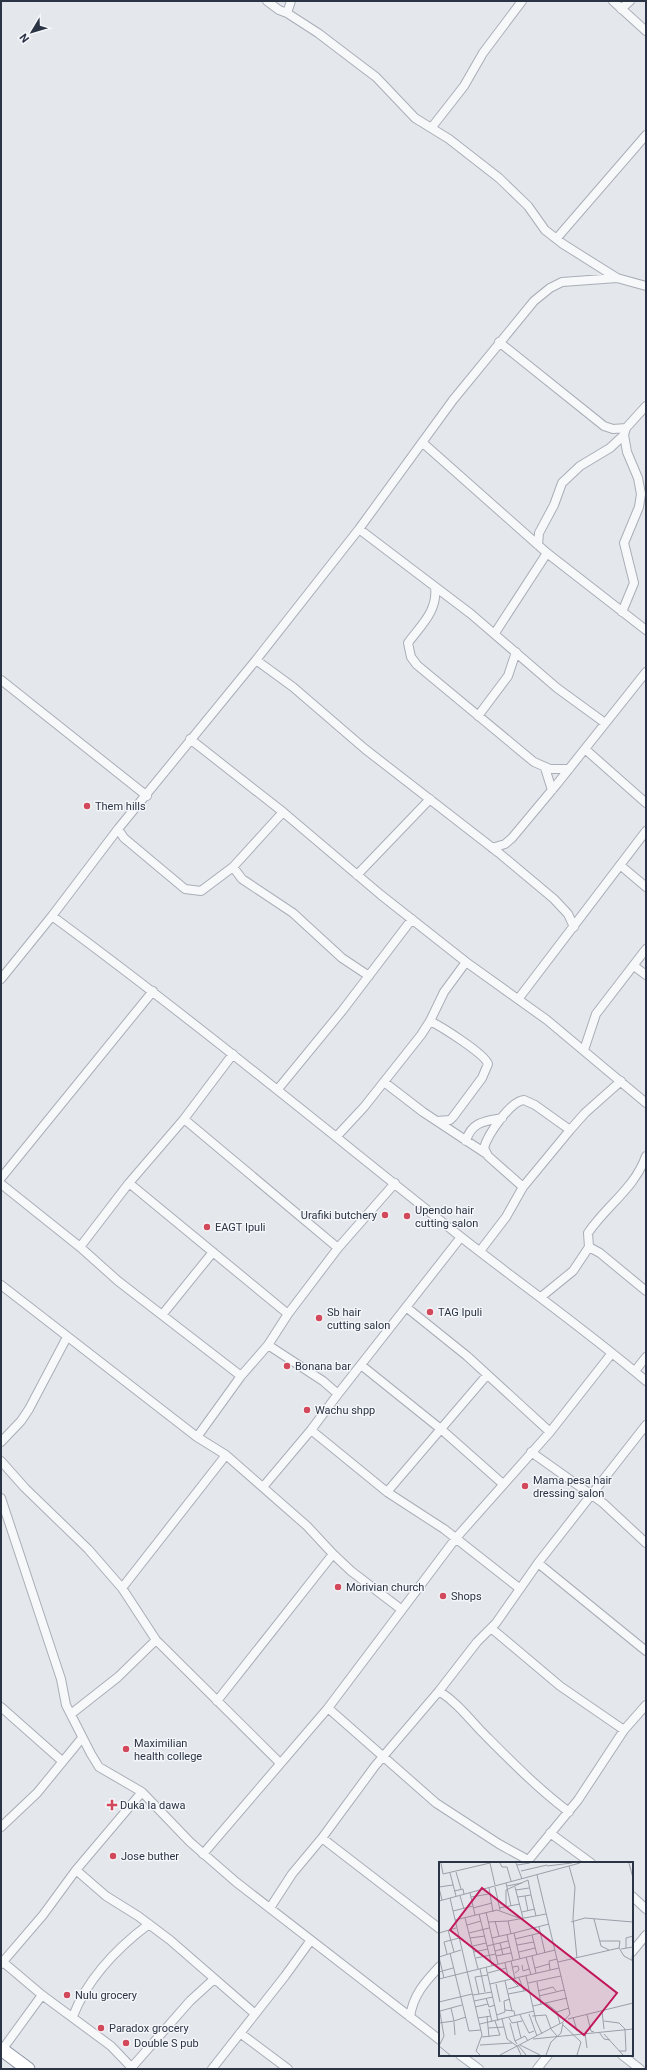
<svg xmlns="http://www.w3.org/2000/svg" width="647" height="2070" font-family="Roboto,sans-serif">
<rect width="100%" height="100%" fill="#e4e7ec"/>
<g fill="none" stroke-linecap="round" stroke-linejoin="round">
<defs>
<path id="minor" d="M267,1L279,10L287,13L318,33L364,68L376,77L415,118L449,139L499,178L528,206L545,230L563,244L617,278
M613,1L646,31
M621,9L630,1
M287,13L291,1
M432,127L464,86L483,53L522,1
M557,238L646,135
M499,342L604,426L613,429L626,428
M423,443L547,553L646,630
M359,529L471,614L557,688L605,723
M538,545L539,533L554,505L562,483L580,466L610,448L624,435
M435,587C438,611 421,625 408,643L411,657L417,665L534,762L550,769H569
M622,612L634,583L624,543L639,507L641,494L638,478L627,452L624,435L626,428L646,406
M495,633L547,553
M256,660L293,687L365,749L499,853L554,899L568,914L574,927
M1,680L147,796
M478,716L508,676L516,652
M190,739L283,812L381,895L466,962L547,1020L646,1103
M585,749L646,803
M545,768L552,790
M118,829L124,838L185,889L201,891L233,867L283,812
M492,848L505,844L512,838L557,784L646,672
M620,865L646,887
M233,867L242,879L293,913L342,958L369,976
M357,875L430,799
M52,916C192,1019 325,1129 461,1237C522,1285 586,1330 646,1381
M634,966L646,975
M1,979L52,916L118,829L256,660L359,529L453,400L534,301L550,288L562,282L617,278L646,286
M519,998L646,831
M430,1021C442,1027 485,1054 488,1064L482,1078L453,1117L450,1120L437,1121
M584,1050L596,1014L646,949
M384,1082L423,1112L485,1153
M278,1089L342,1011L412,919
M184,1119L338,1248
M337,1136L364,1107L421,1035L430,1021L444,992L466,962
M466,1141C471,1122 485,1121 502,1118
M1,1178L153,991
M129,1183L288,1314
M395,1183L338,1248L288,1314L268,1345L241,1376L197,1437L226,1455L307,1526L333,1554L351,1571L402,1610
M1,1184L80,1247L118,1281L241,1376
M523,1187L488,1156L484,1148C487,1136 510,1101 524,1100L535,1105L570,1130
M80,1247L129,1183L184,1119L233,1054
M589,1247L600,1253L646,1291
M480,1251L506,1217L523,1187L570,1130L585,1113L621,1081
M1,1285L197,1437
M541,1297L573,1271L589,1247L588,1233C606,1206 635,1188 646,1156
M406,1307L467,1356L550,1432
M162,1315L213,1252
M268,1345L323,1381L338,1394
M361,1365L442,1430L503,1484
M635,1371L646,1357
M311,1430L387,1492L444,1529L519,1588
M1,1442L21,1421L29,1409L67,1337
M531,1452L603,1503L646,1543
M226,1455L122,1588L156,1640L280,1763
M1,1461L25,1488L88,1549L122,1588
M263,1487L311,1430L338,1394L461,1237
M387,1492L487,1375
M1,1498L61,1679L66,1705L91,1754L99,1767L142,1792L190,1842L236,1882L440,2040
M538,1563L646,1651
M491,1628L560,1686L624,1730
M439,1691C456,1702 467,1716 481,1731C509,1759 537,1788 569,1812
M217,1701L333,1554
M1,1707L62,1761
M328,1708L436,1803L499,1844L528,1860
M71,1714L118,1677L156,1640
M1,1827L37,1793L82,1738
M550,1833L591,1863
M322,1838L440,1929
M203,1854L328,1708L456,1538L550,1432L612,1353
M526,1863L578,1800L624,1730L646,1705
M76,1870L106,1896L138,1916L170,1940L254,2013
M632,1896L646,1909
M270,1908L292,1874L322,1838L375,1766L439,1691L477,1642L496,1623L538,1563L646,1425
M632,1952L646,1935
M3,1962L42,1995L111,2046L133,2069
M1,1964L43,1915L76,1870L142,1792
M73,2016C88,1978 117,1948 149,1924
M410,2017C413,1995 425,1982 440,1966
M240,2033L288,2069
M2,2050L42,1995
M460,2055L479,2069
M622,2055L640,2069
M132,2067L190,2001L213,1980
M212,2069L285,1976L311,1940
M537,2069L548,2055"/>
<path id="trunk" d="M1,2049L28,2069"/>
</defs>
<use href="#minor" stroke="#a9aeb7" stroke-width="10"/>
<use href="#trunk" stroke="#8b94a3" stroke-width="15"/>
<use href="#minor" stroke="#f7f8fa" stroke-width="8"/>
<use href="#trunk" stroke="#fff" stroke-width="13"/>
</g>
<g fill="#d1495b" stroke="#f4f6f9" stroke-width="1.5">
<circle cx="87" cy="806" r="4"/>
<circle cx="385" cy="1215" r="4"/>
<circle cx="407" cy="1216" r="4"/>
<circle cx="207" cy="1227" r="4"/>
<circle cx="430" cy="1312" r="4"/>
<circle cx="319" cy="1318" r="4"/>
<circle cx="287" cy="1366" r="4"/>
<circle cx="307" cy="1410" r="4"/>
<circle cx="525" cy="1486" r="4"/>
<circle cx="338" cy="1587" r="4"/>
<circle cx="443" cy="1596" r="4"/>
<circle cx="126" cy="1749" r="4"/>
<path d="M110 1799h4v4h4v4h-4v4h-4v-4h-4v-4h4z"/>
<circle cx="113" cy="1856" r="4"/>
<circle cx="67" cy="1995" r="4"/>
<circle cx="101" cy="2028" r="4"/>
<circle cx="126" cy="2043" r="4"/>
</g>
<g text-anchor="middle" stroke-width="3" stroke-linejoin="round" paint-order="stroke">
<g font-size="11" fill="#2b3445" stroke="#f4f6f9" text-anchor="start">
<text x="95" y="810">Them hills</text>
<text x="415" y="1214">Upendo hair<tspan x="415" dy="13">cutting salon</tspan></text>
<text x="377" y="1219" text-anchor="end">Urafiki butchery</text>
<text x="215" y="1231">EAGT Ipuli</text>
<text x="327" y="1316">Sb hair<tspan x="327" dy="13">cutting salon</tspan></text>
<text x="438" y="1316">TAG Ipuli</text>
<text x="295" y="1370">Bonana bar</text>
<text x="315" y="1414">Wachu shpp</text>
<text x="533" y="1484">Mama pesa hair<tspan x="533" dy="13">dressing salon</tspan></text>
<text x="346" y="1591">Morivian church</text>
<text x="451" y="1600">Shops</text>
<text x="134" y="1747">Maximilian<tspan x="134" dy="13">health college</tspan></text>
<text x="120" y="1809">Duka la dawa</text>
<text x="121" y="1860">Jose buther</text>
<text x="75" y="1999">Nulu grocery</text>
<text x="109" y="2032">Paradox grocery</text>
<text x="134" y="2047">Double S pub</text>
</g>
</g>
<g transform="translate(439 1862)">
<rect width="194" height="194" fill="#e4e7ec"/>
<path fill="none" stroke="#9a9fa9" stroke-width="1" d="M2,1L4,12L51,1M51,1L56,23M61,1L63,5H68L72,19M77,1L83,17M190,1L194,16M78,3L91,1M108,4L133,1M130,4L136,25L134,56L138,96M82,9L108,3M17,10L22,27M11,11L17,34M67,21L72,44M68,24L83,21M0,25L14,23M56,25L61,48M76,25L84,56M0,26L3,38M50,26L54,50M77,28L90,26M15,29L24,27L25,32M31,31L36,53M92,33L97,54M21,34L25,47M86,34L89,49M32,35L50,32M79,35L92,33L89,18M11,36L43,173L37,189L41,193M0,39L141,1M67,45V28L89,18M34,46L53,41M60,46L81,42M14,49L34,44M47,50L59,102M83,50L96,47M40,52L53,104M26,56L39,107M155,57L162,84L170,88M16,58L58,48L83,57M56,59L60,74M69,59L107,52M49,60L69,59L72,72M132,60L146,56L194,60M28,63L42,59M100,65L106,91M9,68L15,90M0,71L17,66M30,71L50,66M75,71L110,62M68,73L74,98M93,73L98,93M31,76L46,74M53,76L75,71L81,97M76,77L101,71M161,79H181L180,86M61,81L64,93M78,83L95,80M34,84L47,81M48,84L69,79M187,86V76L194,74M182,87L194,85M56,89L71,85M35,90L49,87M80,90L96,86M11,91L30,169L42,168M8,92L5,80L20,76M57,94L72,91M93,94L97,111M0,95L22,88M0,95L5,116M87,95L92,113M37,96L57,92M193,98L194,86M72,99L76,117M119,100L180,86L185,94L194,99M66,101L69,114L79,124M83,103L84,109L90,107M47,105L59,159M74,105L79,104L80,108L76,111M96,106L110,102M41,107L46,130M111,108L110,99L118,97M0,110L14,106M49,111L67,106M87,114L97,159L103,172M80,116L85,129M0,117L116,88M66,119L73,149M98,120L102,142M89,121L122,114M51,122L120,106M57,122L61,140M69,127L83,123M99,129L114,125L117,129M40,132L36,115L49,113M69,132L90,128M34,133L53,130M100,134L125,128M47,136L50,145L56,143M35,139L54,135M0,140L33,132M107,141L118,150L121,162M94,144L128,136M0,145L5,174L0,184M36,145L49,142M50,147L53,160M66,148L75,149L76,154M1,149L23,143M163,149L165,167M118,150L130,146M90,152L98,174M58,153L66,150L65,139L71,137M81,153L90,171L95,169M148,153L152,169L155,170M48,154L50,175M93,154L107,153L112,167L118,174M134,155L138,169M39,156L52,154M70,156L73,161L83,159M63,157L68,177L78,184L82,193M129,157L194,141M15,159L27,155M165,159L180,161L186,167L187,189H180M15,160L16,173M78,160L82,176M0,161L15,159L12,146M71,161L76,179M41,162L95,149M124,163L142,180L138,193M49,166L65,165M160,170L165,177L171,178M146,171L148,186M165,172L184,193M43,175L61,173L56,159M94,177L194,167M78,182L76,179L86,174L89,179M41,183L73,181M79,183L87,193M81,183L101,193M0,184L11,193M61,193L124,160L131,152L98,13M107,193L112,180L122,171L124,161"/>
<path fill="#c2185b" fill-opacity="0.15" stroke="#c2185b" stroke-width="2" d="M43,26L178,131L145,173L11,68Z"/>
<rect width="194" height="194" fill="none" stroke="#2b3445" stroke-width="2"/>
</g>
<rect width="647" height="2070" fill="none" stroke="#2b3445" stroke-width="4"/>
<g transform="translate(32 32) rotate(232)" stroke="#f4f6f9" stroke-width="3" paint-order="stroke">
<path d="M0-3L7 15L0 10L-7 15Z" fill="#2b3445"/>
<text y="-6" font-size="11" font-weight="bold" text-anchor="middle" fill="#2b3445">N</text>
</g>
</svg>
